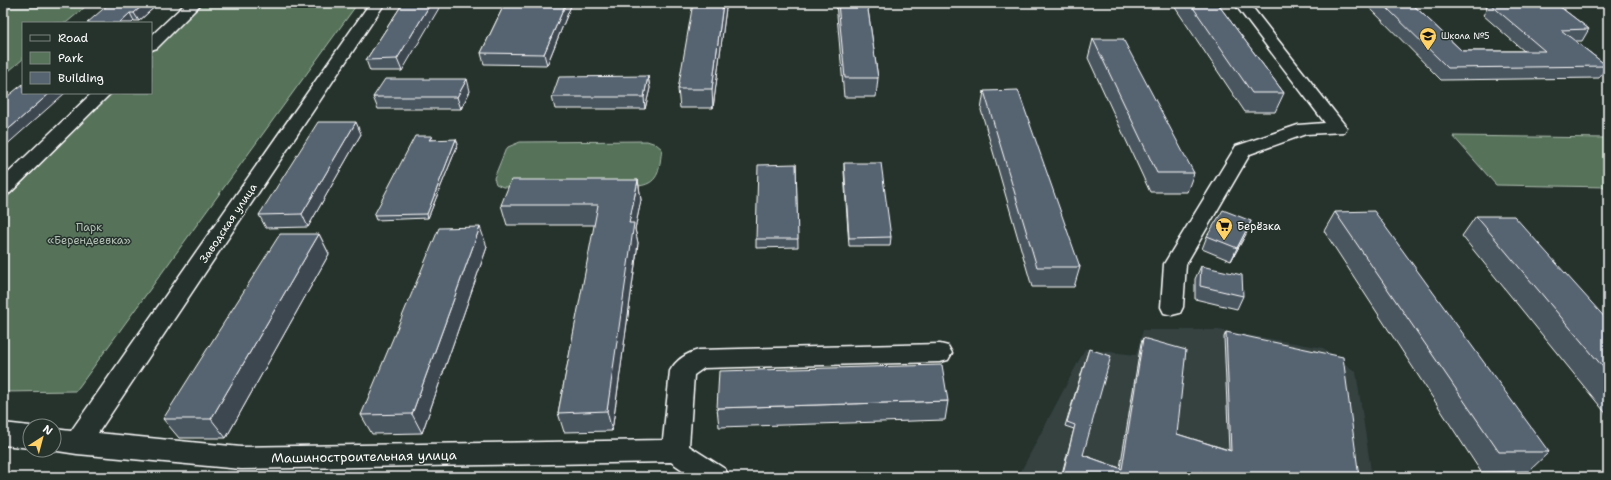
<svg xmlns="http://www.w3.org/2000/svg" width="1611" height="480" font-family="'Shantell Sans',sans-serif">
<rect width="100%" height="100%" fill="#26332d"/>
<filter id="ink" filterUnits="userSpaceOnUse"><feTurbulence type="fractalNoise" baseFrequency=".025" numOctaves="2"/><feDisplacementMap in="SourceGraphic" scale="8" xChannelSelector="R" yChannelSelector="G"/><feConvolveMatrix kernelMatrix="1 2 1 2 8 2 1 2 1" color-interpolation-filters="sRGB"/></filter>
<g filter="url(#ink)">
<path fill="#344241" d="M1143,330H1218L1323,348L1356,372L1372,477H1018L1085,349L1136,355Z"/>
<path fill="#57735a" stroke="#abb9ac" d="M201,3H358L76,391L3,392V202L112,93H151V53Z
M85,7L66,23H23V59L3,76V8Z
M1453,136L1608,138V187L1496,185Z
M647,141L656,144L662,149C659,167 661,183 639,186L503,187L496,184L494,178L505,151L508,147L520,142Z"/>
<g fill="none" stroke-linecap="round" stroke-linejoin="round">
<defs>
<path id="minor" d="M186,3H202L157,48L151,50V36Z
M370,3H385L98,433L241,447L663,440L670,371C676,360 687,353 699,350L940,344L948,346L952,353L948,360L940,362L704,368L694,375L689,446L725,469L729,477H693L671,462L241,469L77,454L51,450H54V429L71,431Z
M1234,3H1249L1347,128L1344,132L1306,134L1250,154L1186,264L1183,307L1180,313L1172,315L1164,313L1161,307L1164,264L1236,146L1298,125L1325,123Z
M92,93H111L10,193L3,195V178Z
M3,423L30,426V448L3,445Z"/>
</defs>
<use href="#minor" stroke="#fff" stroke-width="3"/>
<use href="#minor" fill="#26332d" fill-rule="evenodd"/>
</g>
<path fill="#4a5661" stroke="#fff" d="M110,3H159L139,21H134Z
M403,3L402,71H370L366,60Z
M505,3H572L547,65L484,64L481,53Z
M836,3H867L878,78L876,97H844Z
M1172,3H1217L1284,93L1275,112H1245Z
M1365,3H1411L1462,51H1524L1483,15L1487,9L1486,8L1489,3H1555L1589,29L1582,41H1575L1607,66L1599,78L1441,80Z
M726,8L713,108H680L678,89Z
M1093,39L1194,173L1187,192H1150L1088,58Z
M648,76L650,88L645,109H555L552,97Z
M470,91L461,109H378L373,97Z
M984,91L1080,267L1074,287H1032L981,110Z
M361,134L308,227L266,228L259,215Z
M458,144L428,218L376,220L374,215Z
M844,163L891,237L890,246H849L844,172Z
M796,164L798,247L756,248V239Z
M638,180L641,200L635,229L638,243L612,431L564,432L558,413L595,225H507L501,205Z
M1335,212L1549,452L1529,471L1481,472L1324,231Z
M1476,216L1608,321V416L1462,236Z
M1251,221L1246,234L1231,261L1202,249L1207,236Z
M319,234L329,254L226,438H179L163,419Z
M487,247L422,433L372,434L361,415Z
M1201,266L1243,296L1237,309L1195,299V279Z
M1226,332L1359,477H1061L1074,429L1065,426L1089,349L1083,455L1120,468L1141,343L1143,338L1177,434L1229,450L1224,337Z
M948,401L945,420L719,427L717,408Z"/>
<path fill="#3c464f" stroke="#fff" d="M145,3H159L139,21L134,13Z
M431,3H442L402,71L397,59Z
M566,3H572L547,65L544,54Z
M723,3H726V8L713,108L712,89Z
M130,13L134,21L132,23H119Z
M648,76L650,88L645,109L644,97Z
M467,79L470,91L461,109L457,97Z
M50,93H65L3,148V134Z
M356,122L361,134L308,227L302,214Z
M432,136L433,140H429Z
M456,139L458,144L428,218L427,214Z
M638,180L641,200L635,229L638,243L612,431L607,411L629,223Z
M1251,221L1246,234L1231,261L1237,248Z
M480,227L487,247L422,433L412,414Z
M319,234L329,254L226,438L211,419Z"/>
<path fill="#566471" stroke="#fff" d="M110,3H145L134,13H130L119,23H87Z
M403,3H431L397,59L366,60Z
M505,3H566L544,54L481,53Z
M693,3H723L712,89H678Z
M838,3H867L878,78H845Z
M1190,3H1217L1284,93H1252Z
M1382,3H1411L1462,51H1545L1490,4H1501L1500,3H1555L1589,29L1561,30L1607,66L1448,68Z
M1093,39H1123L1194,173H1157Z
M648,76L644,97H552L559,77Z
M385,79H467L457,97H373Z
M23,84V93H50L3,134V100Z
M1018,90L1080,267H1037L984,91Z
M318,122H356L302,214L259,215Z
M415,136H432L429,140L456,139L427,214L374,215Z
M844,163H881L891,237L849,238Z
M796,164L798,239H756L758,165Z
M511,180H638L629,223H634L607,411L558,413L598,205H501Z
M1223,210L1251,221L1237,248L1207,236Z
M1374,211L1549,452H1499L1335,212Z
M1476,216H1514L1608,321V373Z
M480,227L412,414L361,415L439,228Z
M280,234H319L211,419H163Z
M1201,266L1242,275L1243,296L1200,286Z
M1226,332L1343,357L1359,477H1216L1201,472L1200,477H1062L1075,425L1067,422L1089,349L1111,356L1083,455L1122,469L1143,338L1186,350L1177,434L1231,451Z
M942,365L948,401L717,408L719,371Z"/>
</g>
<defs>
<symbol id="school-pin" viewBox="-11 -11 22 30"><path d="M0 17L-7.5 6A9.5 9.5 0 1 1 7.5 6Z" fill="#ffd166" stroke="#26332d"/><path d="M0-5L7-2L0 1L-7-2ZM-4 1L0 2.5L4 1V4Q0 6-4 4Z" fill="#111"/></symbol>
<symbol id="supermarket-pin" viewBox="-11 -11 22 30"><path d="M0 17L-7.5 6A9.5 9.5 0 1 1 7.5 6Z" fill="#ffd166" stroke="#26332d"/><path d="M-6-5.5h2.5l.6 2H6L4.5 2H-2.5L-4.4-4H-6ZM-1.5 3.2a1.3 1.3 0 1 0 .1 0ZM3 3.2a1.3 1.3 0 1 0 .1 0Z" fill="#111"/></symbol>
</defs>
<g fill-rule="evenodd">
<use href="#school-pin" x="1418" y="26" width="20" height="27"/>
<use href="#supermarket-pin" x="1214" y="216" width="20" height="27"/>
</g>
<g text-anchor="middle" stroke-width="3" stroke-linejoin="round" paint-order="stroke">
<g font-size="9" fill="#fff" stroke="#26332d" text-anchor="start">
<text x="1441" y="39">Школа №5</text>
</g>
<g font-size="11" fill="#fff" stroke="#26332d">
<text transform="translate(228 223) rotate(-56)" y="4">Заводская улица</text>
</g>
<g font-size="11" fill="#fff" stroke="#26332d" text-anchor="start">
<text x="1237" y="230">Берёзка</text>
</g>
<g font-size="11" fill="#b3c0b5" stroke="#26332d">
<text x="89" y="231">Парк<tspan x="89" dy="13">«Берендеевка»</tspan></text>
</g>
<g font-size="13" fill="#fff" stroke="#26332d">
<text transform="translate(364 456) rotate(-1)" y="5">Машиностроительная улица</text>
</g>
</g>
<rect width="1611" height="480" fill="none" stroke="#26332d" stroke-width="16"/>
<rect x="8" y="8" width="1595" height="464" fill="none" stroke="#fff" stroke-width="1.5" filter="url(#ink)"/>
<rect x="22" y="22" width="130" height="72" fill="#26332d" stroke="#7d8581"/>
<rect x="30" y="35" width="20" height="6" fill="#26332d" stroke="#7d8581"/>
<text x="58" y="42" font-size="12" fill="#ffffff">Road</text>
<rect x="30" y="52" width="20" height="12" fill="#57735a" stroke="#7d8581"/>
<text x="58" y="62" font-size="12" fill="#ffffff">Park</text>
<rect x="30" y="72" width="20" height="12" fill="#566471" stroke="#7d8581"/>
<text x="58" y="82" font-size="12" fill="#ffffff">Building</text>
<g transform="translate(42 438) rotate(36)"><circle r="19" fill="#26332d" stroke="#7d8581"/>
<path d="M0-3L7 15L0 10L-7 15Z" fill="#ffd166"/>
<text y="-6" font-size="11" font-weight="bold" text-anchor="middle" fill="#ffffff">N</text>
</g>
</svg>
